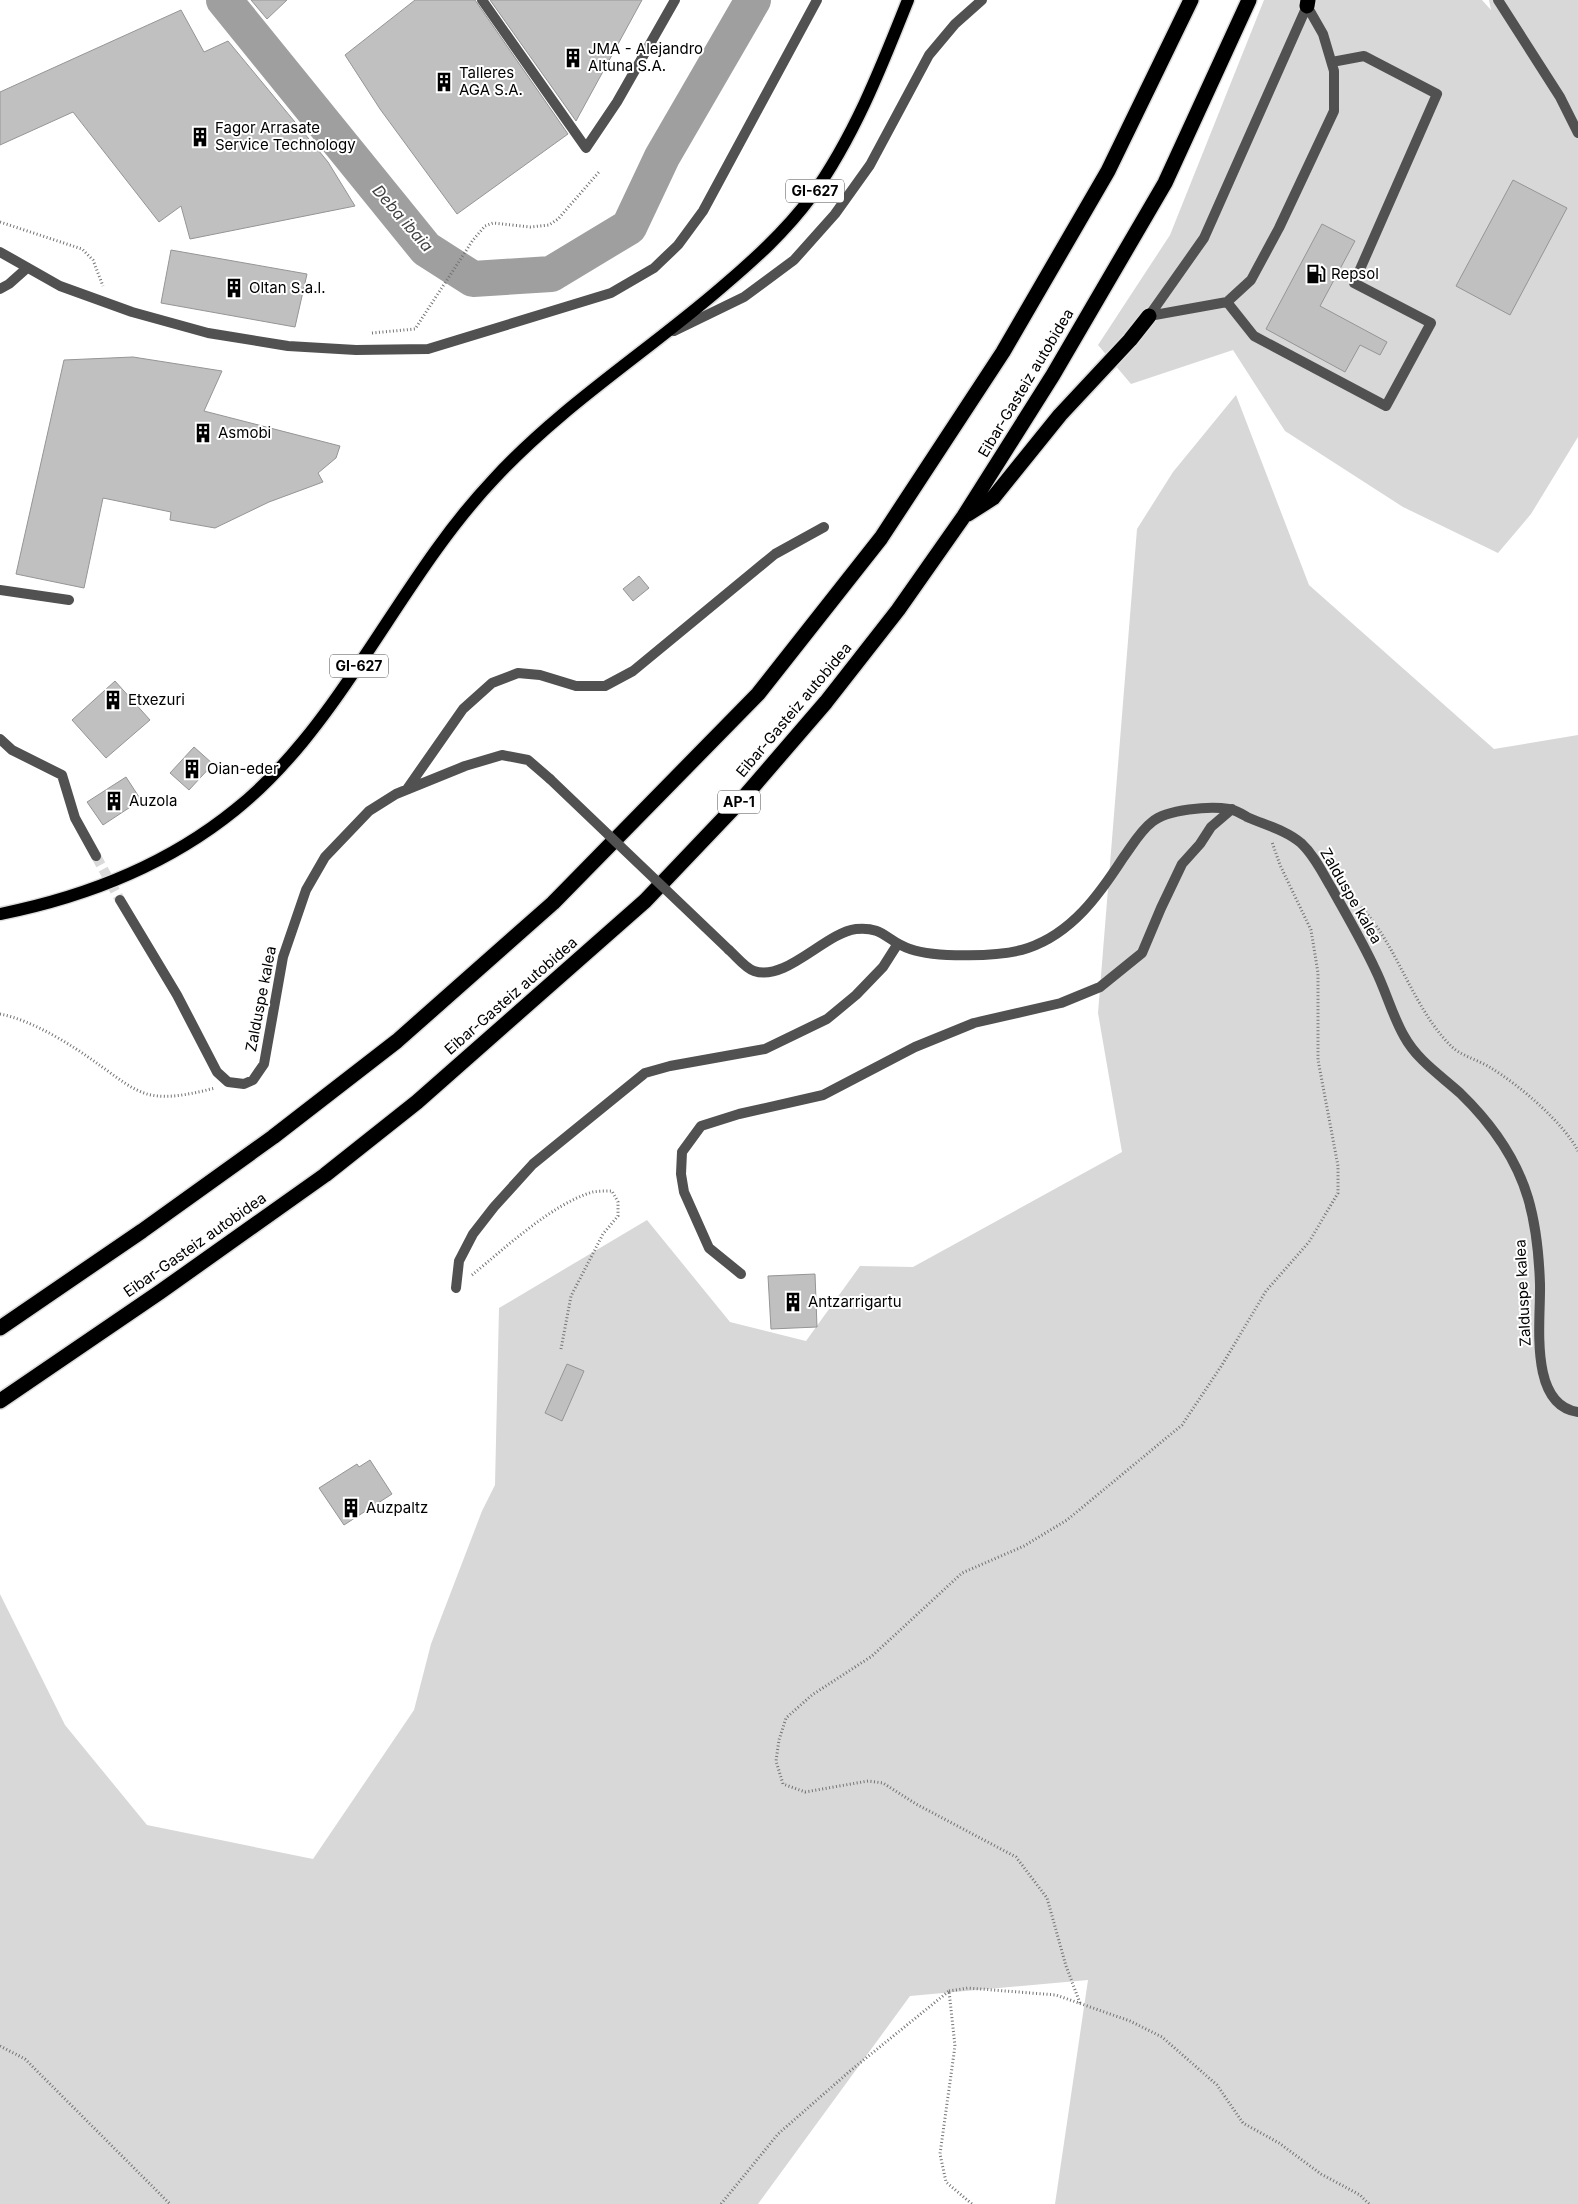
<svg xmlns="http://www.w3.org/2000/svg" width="1578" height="2204" font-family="Inter,sans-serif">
<rect width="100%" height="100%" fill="#fff"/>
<path fill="#d8d8d8" d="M1264,0H1482L1491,10L1489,0H1578V437L1531,514L1498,553L1403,507L1285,431L1233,350L1131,384L1098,345L1170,235Z
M1236,395L1309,585L1494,749L1578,735V2204H1055L1088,1980L910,1996L758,2204H0V1594L65,1725L147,1825L313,1859L414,1710L431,1644L482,1511L495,1485L499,1308L647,1220L730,1322L806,1341L860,1266L913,1267L1122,1152L1098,1013L1137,529L1173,472Z"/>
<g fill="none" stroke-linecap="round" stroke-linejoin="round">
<path stroke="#9f9f9f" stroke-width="36" d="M224,0L426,249L473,279L551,274L629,227L662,157L753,0"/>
</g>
<path fill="#c0c0c0" stroke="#959595" d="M251,0H287L267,19Z
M415,0H475L568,134L457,214L380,109L345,55Z
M490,0H642L576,121Z
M181,10L204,52L228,41L328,162L355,206L190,239L181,206L159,222L73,112L0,145V92Z
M1513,180L1567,208L1510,315L1456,286Z
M1322,224L1355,241L1320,306L1387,342L1380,355L1360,345L1345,372L1266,329Z
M171,250L307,274L295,327L161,303Z
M133,357L222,371L204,411L340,446L336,458L318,473L323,482L269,502L215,528L170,520L171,512L103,498L84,588L16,574L64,360Z
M639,576L649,588L633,601L623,589Z
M115,681L150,720L106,758L72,720Z
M194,747L213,764L189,790L170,773Z
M126,777L141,800L103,825L87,802Z
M815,1274L817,1327L771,1329L768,1276Z
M567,1364L584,1371L562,1421L545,1413Z
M370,1460L392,1494L344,1525L319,1488L357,1464L359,1467Z"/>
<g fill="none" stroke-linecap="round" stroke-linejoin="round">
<path stroke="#d9d9d9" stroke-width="10" stroke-dasharray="10 5" stroke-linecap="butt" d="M96,856L120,900"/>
<defs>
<path id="primary" d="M0,914C85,897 167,865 235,810C285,770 325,716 360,663C402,601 441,535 493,480C561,406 647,352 722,287C754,260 786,231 811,197C854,137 881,68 908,0"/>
<path id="motorway" d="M1307,6L1308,0
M968,514L993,498L1060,415L1130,340L1149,316
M0,1328L142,1231L273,1137L397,1041L553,903L758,694L881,538L1003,352L1108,171L1191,0
M0,1401L160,1292L325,1175L417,1102L645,901L745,796L826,702L898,610L964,516L1053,375L1165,183L1249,0"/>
</defs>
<use href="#primary" stroke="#dbdbdb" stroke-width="15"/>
<use href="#motorway" stroke="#dbdbdb" stroke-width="18"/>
<path stroke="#737373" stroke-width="3" stroke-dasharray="1 2.5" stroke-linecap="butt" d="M0,222L82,249L93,260L103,286
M372,333L415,329L473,240L485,226L493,223L530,227L549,225L558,219L599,172
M1361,907C1398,946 1412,1007 1451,1046C1461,1056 1479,1060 1491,1068C1518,1084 1564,1123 1578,1151
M0,1014C32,1020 72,1045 98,1064C114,1075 132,1091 151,1095C171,1099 195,1093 215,1088
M472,1275C504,1249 553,1203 593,1192C599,1191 606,1191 612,1191L618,1202V1216L603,1234L571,1296L561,1349
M949,1991L968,1988L1056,1995L1130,2021L1162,2037L1217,2085L1243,2123L1279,2143L1321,2174L1360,2195L1369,2204
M1080,2003L1066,1966L1047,1898L1016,1857L916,1804L883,1783L868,1781L805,1792L783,1784L776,1761L779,1740L786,1718L812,1695L872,1656L962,1573L1024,1546L1067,1520L1182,1425L1222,1365L1266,1291L1309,1242L1338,1193V1166L1318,1060V973L1311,930L1280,865L1272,842
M0,2046L25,2059L170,2204
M721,2204L778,2134L850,2071L949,1991L955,2046L940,2154L946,2182L972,2204"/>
<path stroke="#515151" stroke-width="10" d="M0,289L9,284L27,268
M1227,302L1254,336L1386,406L1431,323L1354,283L1437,94L1364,56L1332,62
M1149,316L1227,302L1251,280L1279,228L1334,111V71L1323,34L1307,6
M1149,316L1204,238L1307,6"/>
<path stroke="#515151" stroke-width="10" d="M482,0L586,148L617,102L675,0
M1498,0L1560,97L1578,133
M0,252L60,286L132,312L208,333L288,346L356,350L428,349L611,293L654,268L678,245L703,211L817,0
M674,331L744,297L794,260L835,214L870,165L929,55L955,24L982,0
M0,590L69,600
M0,739L12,750L62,775L75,818L96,856
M407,789L463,709L492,683L518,673L540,675L576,686H605L633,671L775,554L824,527
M120,900L177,995L217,1072L228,1082L244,1084L253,1080L264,1064L283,957L306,890L325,857L369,811L396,794L465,766L502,755L528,760L550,779
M729,950C736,956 745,968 754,971C786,982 825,933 856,929C884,926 887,942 910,949C936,958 1002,957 1028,948C1072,933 1099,895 1123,858C1132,846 1140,831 1152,822C1167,809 1210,806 1229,809C1236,810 1242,814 1247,817C1265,825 1286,830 1301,843C1314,855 1322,872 1331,887C1346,914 1362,941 1375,969C1386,991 1392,1015 1404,1036C1417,1060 1440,1075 1460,1093C1490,1122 1516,1158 1528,1198C1536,1225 1539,1255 1540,1284C1541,1320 1528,1405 1578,1412
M741,1274L709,1248L684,1192L681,1174L682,1152L701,1126L739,1114L823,1095L915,1047L974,1023L1061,1003L1100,987L1142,953L1161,908L1182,864L1200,844L1211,827L1232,809
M456,1288L459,1261L473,1234L494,1207L533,1164L645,1073L670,1066L765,1049L827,1019L856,995L883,967L897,945"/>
<use href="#primary" stroke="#000" stroke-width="12"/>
<use href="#motorway" stroke="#000" stroke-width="15"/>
<path stroke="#515151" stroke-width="10" d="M550,779L729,950"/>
</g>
<defs>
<symbol id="building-bare" viewBox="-9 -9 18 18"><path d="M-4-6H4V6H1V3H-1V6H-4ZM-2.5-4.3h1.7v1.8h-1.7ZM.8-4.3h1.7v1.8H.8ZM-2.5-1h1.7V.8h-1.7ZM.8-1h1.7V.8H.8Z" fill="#000" stroke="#fff" stroke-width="2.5" paint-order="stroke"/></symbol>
<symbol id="fuel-bare" viewBox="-9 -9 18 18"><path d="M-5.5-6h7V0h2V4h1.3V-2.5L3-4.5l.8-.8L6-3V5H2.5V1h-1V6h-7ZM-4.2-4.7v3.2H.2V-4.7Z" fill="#000" stroke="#fff" stroke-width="2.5" paint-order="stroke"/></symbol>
</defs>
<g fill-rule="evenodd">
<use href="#building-bare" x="559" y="44" width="28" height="28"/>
<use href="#building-bare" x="430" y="68" width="28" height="28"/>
<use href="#building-bare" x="186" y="123" width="28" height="28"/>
<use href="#fuel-bare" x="1302" y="260" width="28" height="28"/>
<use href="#building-bare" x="220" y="274" width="28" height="28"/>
<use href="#building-bare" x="189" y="419" width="28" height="28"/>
<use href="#building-bare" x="99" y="686" width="28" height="28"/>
<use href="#building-bare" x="178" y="755" width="28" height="28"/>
<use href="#building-bare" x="100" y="787" width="28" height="28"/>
<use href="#building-bare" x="779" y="1288" width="28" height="28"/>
<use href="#building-bare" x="337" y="1494" width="28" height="28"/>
</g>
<g text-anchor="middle" stroke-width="4" stroke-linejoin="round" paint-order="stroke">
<g fill="#fff" stroke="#4c4c4c" stroke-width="1">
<rect x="786" y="179.5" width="58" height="23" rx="4"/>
<rect x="330" y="654.5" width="58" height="23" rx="4"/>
<rect x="718" y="790.5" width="42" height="23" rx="4"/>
</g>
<g font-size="14" font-weight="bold" fill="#000">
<text x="815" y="196">GI-627</text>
<text x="359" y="671">GI-627</text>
<text x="739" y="807">AP-1</text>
</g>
<g font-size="15" fill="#000" stroke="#fff" text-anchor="start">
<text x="588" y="54">JMA - Alejandro<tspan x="588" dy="17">Altuna S.A.</tspan></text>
<text x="459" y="78">Talleres<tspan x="459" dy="17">AGA S.A.</tspan></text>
<text x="215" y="133">Fagor Arrasate<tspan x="215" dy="17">Service Technology</tspan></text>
<text x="1331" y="279">Repsol</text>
<text x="249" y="293">Oltan S.a.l.</text>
<text x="218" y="438">Asmobi</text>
<text x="128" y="705">Etxezuri</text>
<text x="207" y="774">Oian-eder</text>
<text x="129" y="806">Auzola</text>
<text x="808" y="1307">Antzarrigartu</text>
<text x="366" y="1513">Auzpaltz</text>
</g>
<g font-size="15" fill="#000" stroke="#fff">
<text transform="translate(1026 383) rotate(-59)" y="5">Eibar-Gasteiz autobidea</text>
<text transform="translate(794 710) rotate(-50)" y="5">Eibar-Gasteiz autobidea</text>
<text transform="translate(1351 896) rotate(60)" y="5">Zalduspe kalea</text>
<text transform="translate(511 996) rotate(-41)" y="5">Eibar-Gasteiz autobidea</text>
<text transform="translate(261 999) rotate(-79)" y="5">Zalduspe kalea</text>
<text transform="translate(195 1245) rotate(-35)" y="5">Eibar-Gasteiz autobidea</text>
<text transform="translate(1523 1293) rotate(-93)" y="5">Zalduspe kalea</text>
</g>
<g font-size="16" font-style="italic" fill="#404040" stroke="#fff">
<text transform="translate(403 218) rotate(49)" y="6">Deba ibaia</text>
</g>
</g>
</svg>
